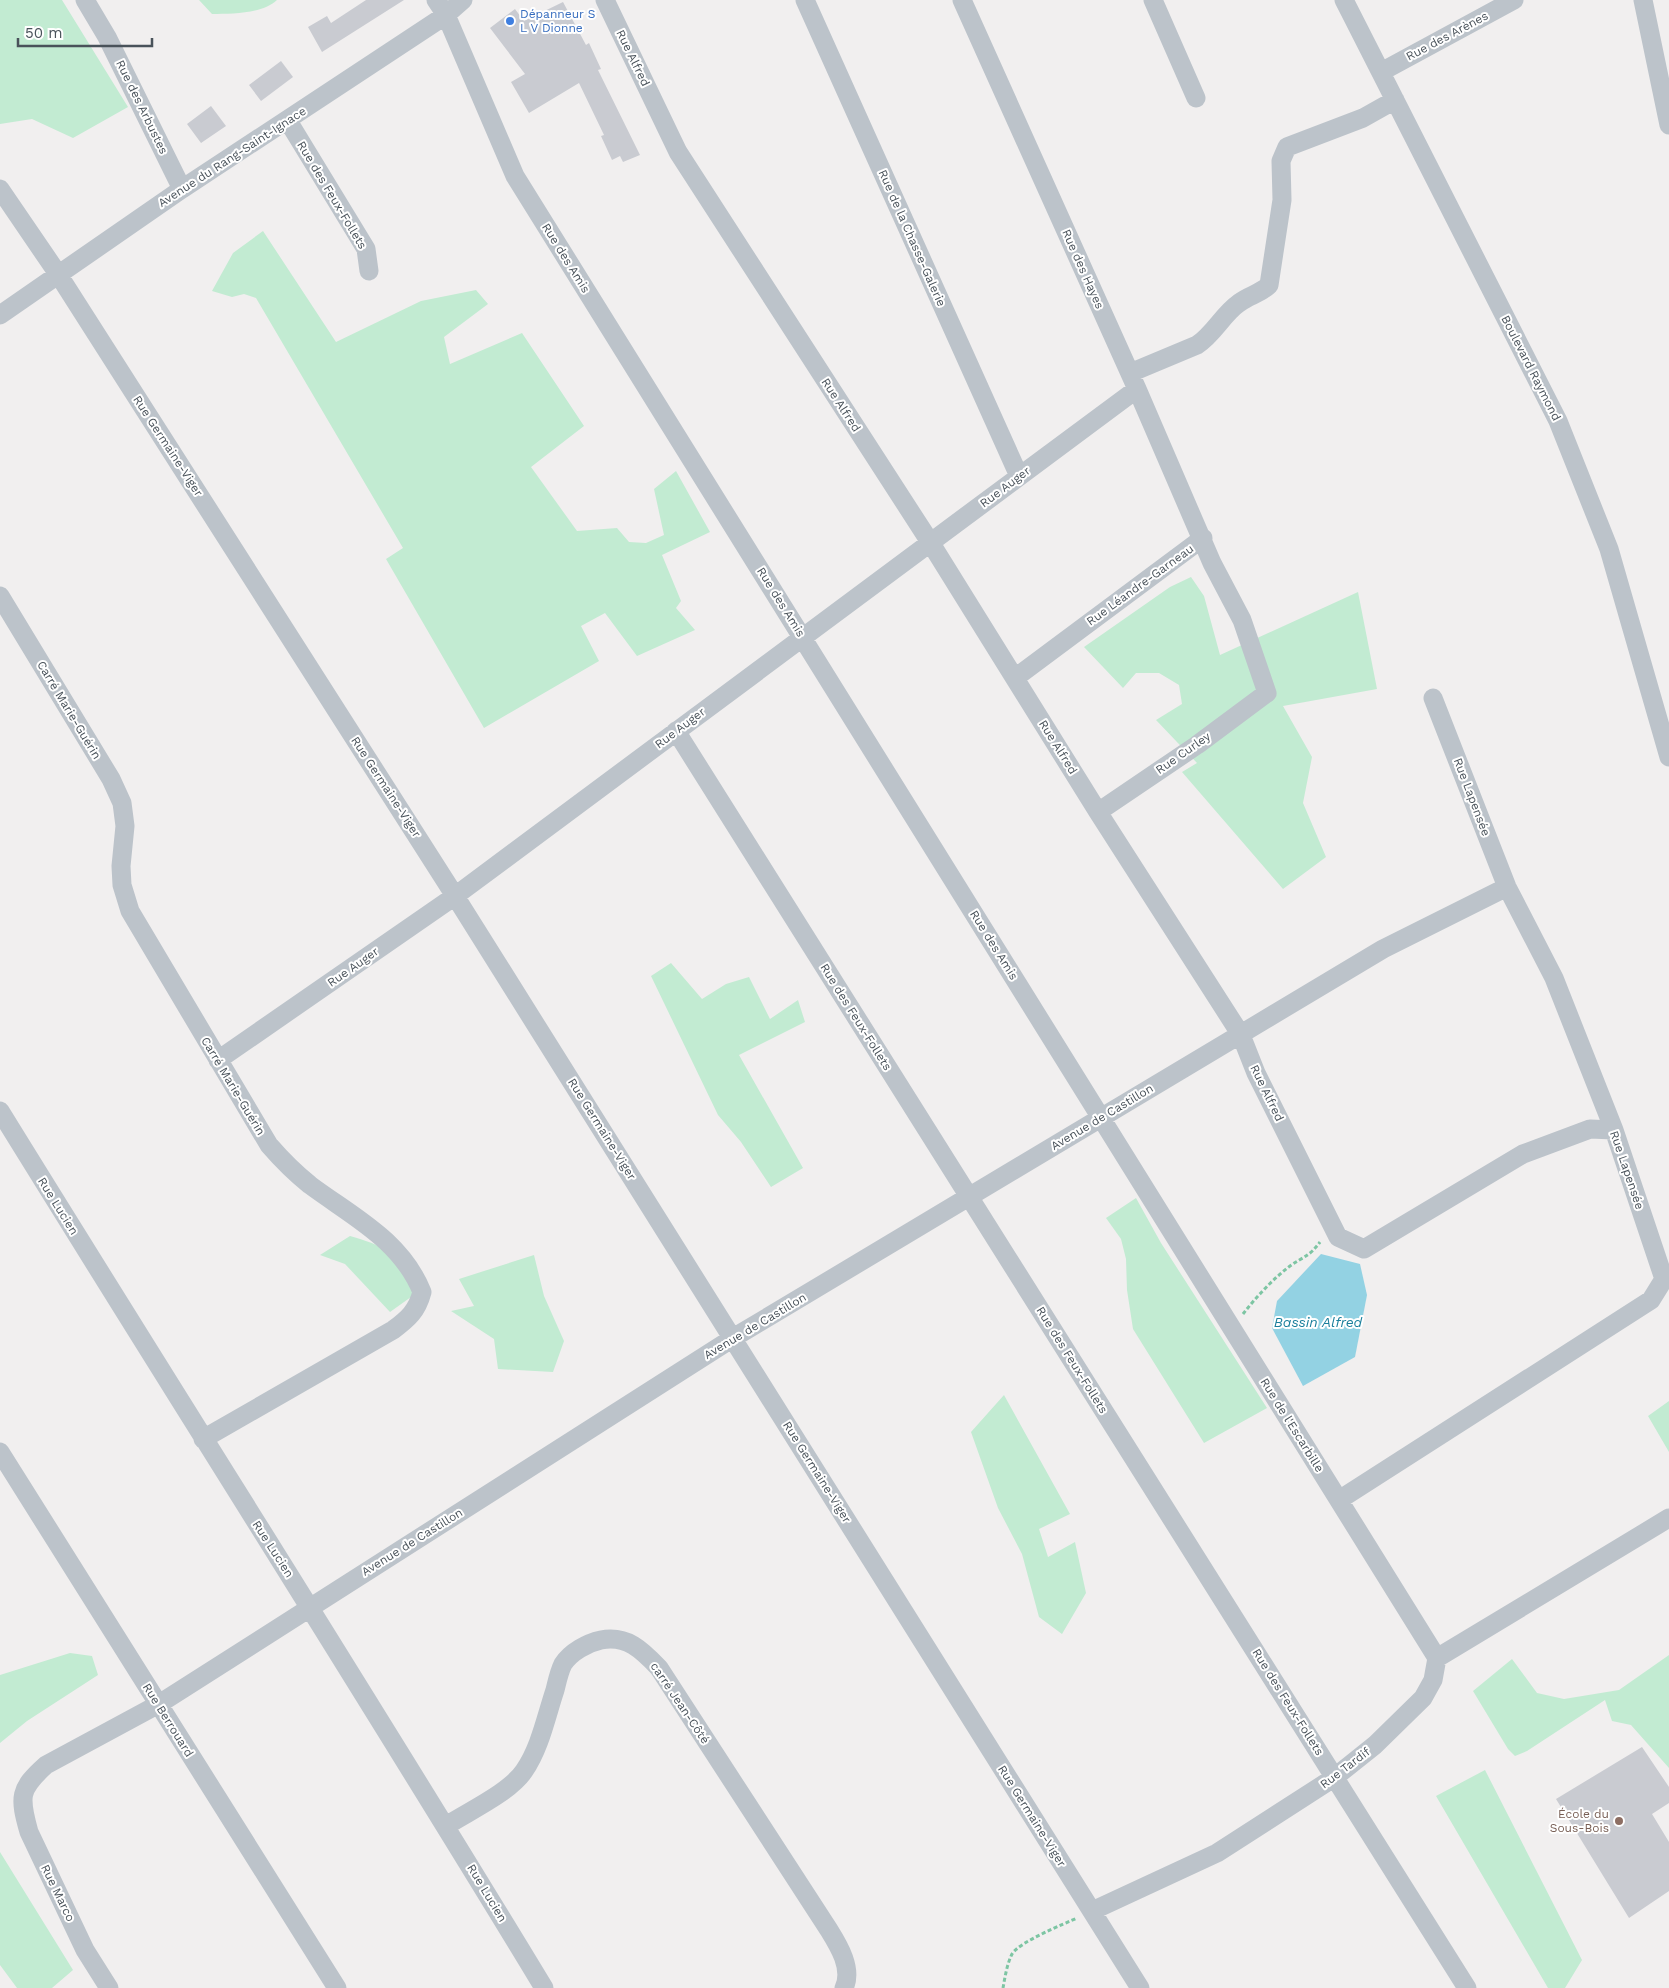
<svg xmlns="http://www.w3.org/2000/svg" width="1669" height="1988" font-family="'Work Sans',sans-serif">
<rect width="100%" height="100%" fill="#f1efef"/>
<path fill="#c2ebd2" d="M0,0H62L128,107L73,138L32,119L0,124Z
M199,0H277C262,14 232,14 212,14Z
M263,231L336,342L421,301L476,290L488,304L444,337L450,364L522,333L584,426L531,467L577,531L617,528L629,542L646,543L664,535L654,489L676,471L710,532L662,555L681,601L676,608L695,630L637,656L605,613L581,626L599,661L484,728L386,559L403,548L256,298L244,294L232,297L212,291L233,253Z
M1191,577L1204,596L1220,655L1358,592L1377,689L1283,706L1312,757L1303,803L1326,857L1283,889L1182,772L1197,763L1156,720L1182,704L1179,685L1159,673H1136L1123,688L1084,647L1170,587Z
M671,963L702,999L726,984L749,977L770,1019L798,1000L805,1022L739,1055L803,1168L771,1187L741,1142L718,1115L651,976Z
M1136,1198L1161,1243L1267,1408L1204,1443L1133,1329L1127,1290L1126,1259L1121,1239L1106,1218Z
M350,1236C394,1248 394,1257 418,1292L390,1312L345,1264L320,1255Z
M534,1255L544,1296L564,1341L553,1372L498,1369L494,1339L451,1311L474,1306L459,1279Z
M1004,1395L1070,1514L1039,1529L1048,1557L1075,1542L1086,1593L1062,1634L1039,1617L1022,1554L998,1508L971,1432Z
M1669,1401V1452L1648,1416Z
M70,1653L92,1656L98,1675L27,1721L0,1743V1675Z
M1669,1655V1768L1631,1725L1612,1721L1605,1700L1527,1751L1515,1756L1508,1749L1473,1691L1512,1659L1537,1693L1564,1699L1619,1690Z
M1485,1770L1582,1960L1565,1988H1548L1436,1796Z
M0,1852L73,1970L52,1988H17L0,1965Z"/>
<path fill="#93d2e3" d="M1321,1254L1360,1264L1367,1295L1355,1357L1303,1386L1272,1328L1277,1301Z"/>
<path fill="#c9cbd1" d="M366,0H404L322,52L308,27L327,16L331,23Z
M563,2L586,45L589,43L601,69L598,70L640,155L623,162L620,156L612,160L601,136L604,135L579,83L529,113L511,82L525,74L490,28L515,9L524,21Z
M281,61L293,77L261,101L249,85Z
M211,106L226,126L201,143L187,124Z
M1642,1747L1669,1787V1803L1652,1814L1669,1842V1891L1629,1918L1556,1799Z"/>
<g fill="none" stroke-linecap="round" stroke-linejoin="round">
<path stroke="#7dc5a3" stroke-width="3" stroke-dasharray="4 2.5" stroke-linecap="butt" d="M1243,1314C1256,1297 1273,1279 1290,1266C1304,1256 1309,1257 1320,1242
M1003,1988C1005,1977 1007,1964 1012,1954C1019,1942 1064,1924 1077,1918"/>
<path stroke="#bcc3ca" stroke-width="19" d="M85,0L107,37L182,189
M436,0L446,15L515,176L1437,1658
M605,0L678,152L930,542L1098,812L1241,1035L1256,1073L1338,1237L1364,1249L1523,1154L1590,1129L1614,1130
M805,0L1019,476
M962,0L1137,389L1212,563L1242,620L1267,693L1197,745L1098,812
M1153,0L1196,98
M1344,0L1558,421L1609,549L1669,757
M1643,0L1669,125
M1381,72L1514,0
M288,121L366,249L369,271
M0,189L58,274L455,896L1140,1988
M0,315L182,189L446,15L463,0
M1130,373L1197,345C1214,334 1223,314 1239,303C1249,295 1260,294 1269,285L1282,200L1281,161L1287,147L1363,118L1395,100
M0,596L111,779L122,803L125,826L121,866L122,885L130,911L269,1145C282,1160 295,1173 310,1185C353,1217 401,1240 422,1292C417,1311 408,1319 393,1330L203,1439
M1015,678L1203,538
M676,731L1467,1988
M218,1060L455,896L1137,389
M0,1111C181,1404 366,1694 544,1988
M0,1452L337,1988
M1339,1500L1651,1300L1664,1279L1614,1130L1554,978L1507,887L1433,698
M446,1826C469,1811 509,1793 524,1771C540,1748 546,1717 555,1690C557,1682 559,1672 563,1664C571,1652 587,1643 601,1640C627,1635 642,1650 659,1668L829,1930C839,1946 853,1969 844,1988
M1092,1911L1217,1853L1335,1777L1375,1745L1423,1698L1433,1680L1437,1658L1669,1518
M109,1988L85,1950L29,1832C19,1797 19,1789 46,1765L159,1704L733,1338L1383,949L1507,887"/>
</g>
<circle fill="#3f7fe0" stroke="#fff" stroke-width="2" cx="510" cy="21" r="5"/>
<circle fill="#8d6e63" stroke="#fff" stroke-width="2" cx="1619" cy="1821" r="5"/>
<g text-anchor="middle" stroke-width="4" stroke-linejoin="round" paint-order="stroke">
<g font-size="12" fill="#366cbe" stroke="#fff" text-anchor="start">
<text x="520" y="18">Dépanneur S<tspan x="520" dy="14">L V Dionne</tspan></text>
</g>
<g font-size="12" fill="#49525a" stroke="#fff">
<text transform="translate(1447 36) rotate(-28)" y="4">Rue des Arènes</text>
<text transform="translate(633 58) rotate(64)" y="4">Rue Alfred</text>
<text transform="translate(142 107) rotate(64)" y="4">Rue des Arbustes</text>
<text transform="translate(232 157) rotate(-33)" y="4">Avenue du Rang-Saint-Ignace</text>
<text transform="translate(332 195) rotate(59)" y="4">Rue des Feux-Follets</text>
<text transform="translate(912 238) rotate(66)" y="4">Rue de la Chasse-Galerie</text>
<text transform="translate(566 258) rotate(58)" y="4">Rue des Amis</text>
<text transform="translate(1083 269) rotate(66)" y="4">Rue des Hayes</text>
<text transform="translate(1531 368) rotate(63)" y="4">Boulevard Raymond</text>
<text transform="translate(841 405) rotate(57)" y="4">Rue Alfred</text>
<text transform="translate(168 446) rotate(57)" y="4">Rue Germaine-Viger</text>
<text transform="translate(1005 487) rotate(-37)" y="4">Rue Auger</text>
<text transform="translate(1140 585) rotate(-36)" y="4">Rue Léandre-Garneau</text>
<text transform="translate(781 602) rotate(58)" y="4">Rue des Amis</text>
<text transform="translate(69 710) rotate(59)" y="4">Carré Marie-Guérin</text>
<text transform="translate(680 728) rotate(-37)" y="4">Rue Auger</text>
<text transform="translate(1058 747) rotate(58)" y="4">Rue Alfred</text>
<text transform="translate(1183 753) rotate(-35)" y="4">Rue Curley</text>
<text transform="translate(386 787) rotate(57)" y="4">Rue Germaine-Viger</text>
<text transform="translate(1472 797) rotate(69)" y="4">Rue Lapensée</text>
<text transform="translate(994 945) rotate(58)" y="4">Rue des Amis</text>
<text transform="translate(353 967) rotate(-35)" y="4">Rue Auger</text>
<text transform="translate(856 1017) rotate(58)" y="4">Rue des Feux-Follets</text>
<text transform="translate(233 1086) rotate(59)" y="4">Carré Marie-Guérin</text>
<text transform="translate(1267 1093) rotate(64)" y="4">Rue Alfred</text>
<text transform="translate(1102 1117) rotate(-31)" y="4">Avenue de Castillon</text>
<text transform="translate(602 1129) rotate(58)" y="4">Rue Germaine-Viger</text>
<text transform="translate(1627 1170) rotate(71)" y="4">Rue Lapensée</text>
<text transform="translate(58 1206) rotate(58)" y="4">Rue Lucien</text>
<text transform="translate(755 1326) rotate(-31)" y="4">Avenue de Castillon</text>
<text transform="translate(1072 1360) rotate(58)" y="4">Rue des Feux-Follets</text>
<text transform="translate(1292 1425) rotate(58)" y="4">Rue de l'Escarbille</text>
<text transform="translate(817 1472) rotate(58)" y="4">Rue Germaine-Viger</text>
<text transform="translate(412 1542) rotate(-32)" y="4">Avenue de Castillon</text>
<text transform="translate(273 1549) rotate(57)" y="4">Rue Lucien</text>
<text transform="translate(1288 1702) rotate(58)" y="4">Rue des Feux-Follets</text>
<text transform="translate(680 1703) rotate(56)" y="4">carré Jean-Côté</text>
<text transform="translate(168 1720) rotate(58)" y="4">Rue Berrouard</text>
<text transform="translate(1345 1768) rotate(-37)" y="4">Rue Tardif</text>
<text transform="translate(1032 1816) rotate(58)" y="4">Rue Germaine-Viger</text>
<text transform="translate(58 1893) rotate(64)" y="4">Rue Marco</text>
<text transform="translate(487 1893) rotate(59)" y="4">Rue Lucien</text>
</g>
<g font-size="12" fill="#785e54" stroke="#fff" text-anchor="end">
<text x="1609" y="1818">École du<tspan x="1609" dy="14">Sous-Bois</tspan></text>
</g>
<g font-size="14" font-style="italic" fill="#1a7f9c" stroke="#fff">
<text x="1318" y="1327">Bassin Alfred</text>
</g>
</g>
<path d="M18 38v8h134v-8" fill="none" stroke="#49525a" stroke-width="2.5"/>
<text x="25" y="38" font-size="15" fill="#49525a" stroke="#ffffff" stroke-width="4" paint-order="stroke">50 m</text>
</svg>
